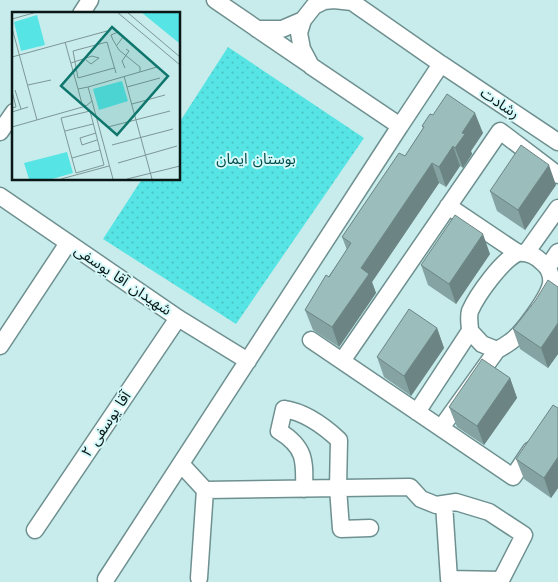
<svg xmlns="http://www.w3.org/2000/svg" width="558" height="582" font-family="'Work Sans','Noto Sans Arabic',sans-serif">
<defs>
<pattern id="grass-dots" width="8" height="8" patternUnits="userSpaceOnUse" patternTransform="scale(1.25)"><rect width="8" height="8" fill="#56e4e4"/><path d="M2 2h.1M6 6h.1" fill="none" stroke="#4ac3c3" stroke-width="1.8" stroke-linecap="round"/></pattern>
</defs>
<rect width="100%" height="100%" fill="#c8eceb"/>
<path fill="url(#grass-dots)" d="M228,47L364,138L236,324L103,239L142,179H179V123Z"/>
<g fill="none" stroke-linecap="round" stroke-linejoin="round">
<defs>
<path id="minor" d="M215,0L310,65
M334,0L352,2L441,64L400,126L311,66L302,49L299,33L303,20L314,6L324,1Z
M81,14L90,0
M257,29H282L303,20
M441,64L558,142
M0,132L14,112
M0,196L178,318L248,361
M448,206L518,253
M518,253C528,252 536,256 543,263C549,268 552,276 551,284C548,298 522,334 510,342C506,345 501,348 497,350L482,344L470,331C470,325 468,317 470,311C477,295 502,260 518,253Z
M526,253L558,208
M548,267L558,252
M311,340L513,477L531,450
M0,346L68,243
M342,361L500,131L558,175
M417,412L470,331
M441,428L497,350
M181,464L205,490L410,487L421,499L436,505L456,502L489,512L524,535L501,580L449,579L444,504
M304,489C305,460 305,447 279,431L284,409C305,412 324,426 339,440L338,488L341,529L370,528
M35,530L178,318
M199,578L205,490
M106,579L400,126"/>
</defs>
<use href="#minor" stroke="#6f9090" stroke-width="19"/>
<use href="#minor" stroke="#fff" stroke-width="16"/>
</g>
<path fill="#85a3a3" d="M433,115L483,133L471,151L472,154L463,168L460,166L446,187L439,183L372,282L376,293L339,347L313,330L305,310L347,250L342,237L405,156L423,128L422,126Z
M556,185L525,230L497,211L490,191Z
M490,254L456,304L428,285L421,265Z
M558,287V354L548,368L520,349L513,329Z
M437,328L444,348L411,396L384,377L377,357Z
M510,378L517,398L484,445L457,427L449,407Z
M558,408V488L551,498L524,479L516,459Z"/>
<path fill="#6c8584" d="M475,113L483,133L471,151L472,154L463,168L455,148L462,133Z
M453,146L460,166L446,187L439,167Z
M432,163L439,183L372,282L376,293L339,347L332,327L361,268Z
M549,165L556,185L525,230L518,210Z
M483,234L490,254L456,304L449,284Z
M558,323V354L548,368L541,348Z
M437,328L444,348L411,396L404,376Z
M510,378L517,398L484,445L477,426Z
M558,457V488L551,498L544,478Z"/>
<path fill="#9bbebd" stroke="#6c8584" d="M447,94L475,113L462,133L465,134L455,148L453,146L439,167L432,163L361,268L369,274L332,327L305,310L326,275L329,277L351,243L342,237L399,153L405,156L424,127L422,126L430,114L433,115Z
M521,145L549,165L518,210L490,191Z
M455,215L483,234L449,284L421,265Z
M548,280L558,287V323L541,348L513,329L535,301Z
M409,309L437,328L404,376L377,357Z
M482,359L510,378L477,426L449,407Z
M553,405L558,408V457L544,478L516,459Z"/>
<g text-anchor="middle" stroke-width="4" stroke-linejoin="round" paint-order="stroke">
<g font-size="15" fill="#0a1717" stroke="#d5f9f9">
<text transform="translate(500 103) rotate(34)" y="5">رشادت</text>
<text transform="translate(123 280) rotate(34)" y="5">شهیدان آقا یوسفی</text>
<text transform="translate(106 424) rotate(-56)" y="5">آقا یوسفی ۲</text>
</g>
<g font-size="15" fill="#024c4c" stroke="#d5f9f9">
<text x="256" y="164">بوستان ایمان</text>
</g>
</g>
<g transform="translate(12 12)">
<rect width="168" height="168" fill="#c8eceb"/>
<path d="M25,3L33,33L9,39L2,10ZM110,69L116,89L87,98L81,77ZM55,140L61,161L40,167H17L12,151Z" fill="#56e4e4"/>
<path d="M129,0H167V31Z" fill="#56e4e4"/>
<path fill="none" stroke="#7c9796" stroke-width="1" d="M105,0L168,53M115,0L168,45M0,7L25,0M0,16L25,108M53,30L66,77M105,33L111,25L106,20L99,23L101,28L107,38L128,55V60M0,45L95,19M59,51L80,44L87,46L79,52L74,48M102,56L66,66L61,39L95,30L99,44L104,61M113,56L110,49L117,39L114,37M112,64L140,167M16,73L39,68M76,75L145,55M76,75L80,89L74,94L70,92L66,77ZM115,75L148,66M3,78L9,97M80,89L101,167M120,92L153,83M0,96L4,95L0,79M78,99L92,153L64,161L49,106ZM0,100L16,95M0,115L74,94M96,115L158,99M53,119L81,112M84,121L68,126L70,133L85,128M100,133L161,117M60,146L88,138M106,151L165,134M49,167L97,154M115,167L168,154"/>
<path fill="#0f766e" fill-opacity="0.15" stroke="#0f766e" stroke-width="2.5" d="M100,15L156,64L105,123L49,74Z"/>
<rect width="168" height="168" fill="none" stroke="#0a1717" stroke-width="2.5"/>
</g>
</svg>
